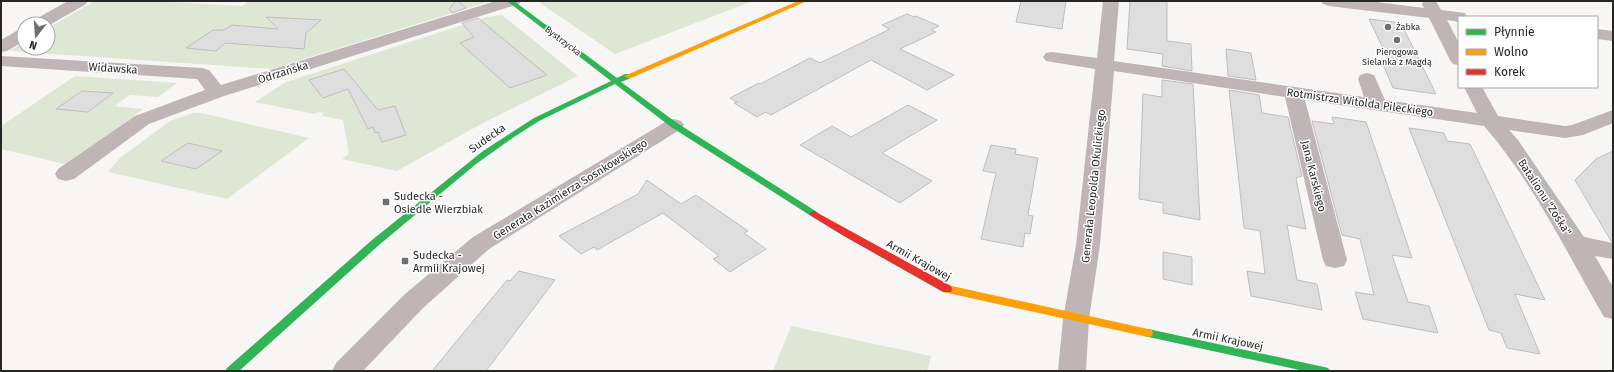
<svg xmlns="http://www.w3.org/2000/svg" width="1614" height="372" font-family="'Fira Sans',sans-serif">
<rect width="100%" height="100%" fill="#f7f6f4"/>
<path fill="#dee7d4" d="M95,1H154L242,6L249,1H483L485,3L271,69L9,51L24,43V48H48V28Z
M546,1H753L615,54L540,3Z
M502,15L578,76L483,123L397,171L342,159L349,154L343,120L321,116L324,113L317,112L314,114L255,102L286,82L487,17Z
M75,76L177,83L158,97L130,95L115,106L143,109L69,165L1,149V126Z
M193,113H201L309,138L227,199L108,172L120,158L170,121Z
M791,326L931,356L927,371H773Z"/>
<path fill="#dfdede" stroke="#bfbebe" d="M456,1H458L466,8L452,13L449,9Z
M1021,1H1066L1062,29L1016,22Z
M1130,1H1167V41L1191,44L1192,71L1162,66L1163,54L1127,49Z
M907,14L914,17L916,16L939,26L931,30L936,32L900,49L954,75L927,90L871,60L771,115L766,112L757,117L734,103L737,102L730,98L759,83L760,84L810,58L820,63L886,31L889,29L882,25Z
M266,17L321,20L306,33L304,49L225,43L216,51L186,48L213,30H224L232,25L278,29Z
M478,18L525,57L547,75L510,88L460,43L474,37L462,23Z
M1369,19L1401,23L1436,94L1393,88L1382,62L1390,63Z
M1226,49L1251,53L1256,80L1228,76Z
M344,69L378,110L395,106L406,135L382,142L378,132L375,133L373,127L368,129L348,89L323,98L309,80Z
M1162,80L1193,84L1200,220L1163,213V203L1139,199L1143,94L1162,97Z
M1229,90L1259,95L1262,113L1288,117L1302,176L1296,178L1306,229L1287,225L1297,280L1317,284L1322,310L1251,296L1247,271L1265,274L1260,231L1244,228Z
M82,91L113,93L88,112L56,109Z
M908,105L937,120L882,153L932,181L900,203L800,145L832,126L851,137Z
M1332,117L1366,122L1412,258L1392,255L1408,302L1429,306L1438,333L1363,319L1355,292L1374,295L1360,239L1342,235L1312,121L1334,124Z
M1409,128L1444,133L1447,141L1470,144L1545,300L1515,294L1540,354L1507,348L1501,333L1489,330Z
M188,143L222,151L196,169L161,161Z
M991,145L1016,149L1015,154L1038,158L1028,215L1033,216L1030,234L1025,233L1023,247L981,239L996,173L983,171Z
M1613,151V241H1611L1575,180L1596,159Z
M647,180L681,204L696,195L748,231L744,233L766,249L730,272L713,259L719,256L663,213L597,250L594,247L581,254L559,236L638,194Z
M1163,252L1192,257V285L1163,279Z
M519,271L555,280L486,371H432L507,280L510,281Z"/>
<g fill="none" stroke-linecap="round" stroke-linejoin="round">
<path fill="#c0b5b6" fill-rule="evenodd" d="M68,1H88L86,4L48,26V24H32L34,20Z
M496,1H521L519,4L224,96L149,124L74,179L66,181L58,179L55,174L58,169L135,116L205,90L197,79L1,66V56L202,68L209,70L221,85Z
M1103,1H1119L1114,61L1364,97L1358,79L1360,75L1367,73L1374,75L1385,100L1477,113L1464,87H1482L1498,116L1565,126L1572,125L1613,110V123L1583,135L1565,138L1509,130L1518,140L1584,237L1613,243V259L1595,256L1613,287V319L1604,317C1567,253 1533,182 1484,126L1305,100L1347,260L1344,266L1335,268L1326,266L1323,260L1285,97L1114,71L1100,245L1089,319L1086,371H1058L1063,319L1076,245L1095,69L1052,62L1046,61L1043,57L1046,53L1052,52L1097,58Z
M1321,1H1369L1424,8L1422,4L1424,1H1436L1441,10L1465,13L1467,17H1459V22L1447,20L1459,43V65L1453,64L1450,60L1429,18L1329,6L1323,4Z
M24,29V41L7,51L1,52V40L18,30Z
M1597,29L1613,31V41L1597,39Z
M674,119L681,121L684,125L681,129L489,249L423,308L363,371H332L336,363L405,294L473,237L667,121Z"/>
<path fill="#30b455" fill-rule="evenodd" d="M507,1H514L617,78L625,74H631V78L621,82L677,123L817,212L819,214L817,216H811L671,127L615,84L539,121L514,137L476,164L379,245L239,371H225L227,368L372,240L483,151L534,118L611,81Z
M1148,329L1324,367L1328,368L1330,371H1304L1144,336L1143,333L1144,330Z"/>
<path fill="#ff9f0a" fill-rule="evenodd" d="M798,1H807L631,78H628L624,76Z
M947,285L1148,329L1152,330L1153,333L1152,336L1148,337L943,292L942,289L943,286Z"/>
<path fill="#e5322d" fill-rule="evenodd" d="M814,211L951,286L952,289L951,292H943L842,235L811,216L809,214L811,212Z"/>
</g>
<g fill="#6f6f6d" stroke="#fff" stroke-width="1.5">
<circle cx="1388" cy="27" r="4"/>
<circle cx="1397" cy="40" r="4"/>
<rect x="382" y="198" width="8" height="8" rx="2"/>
<rect x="401" y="257" width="8" height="8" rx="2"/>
</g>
<g text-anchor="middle" stroke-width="3" stroke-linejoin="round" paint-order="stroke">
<g font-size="9" fill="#262625" stroke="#fff" text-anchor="start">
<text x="1396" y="30">Żabka</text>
<text x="1397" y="55" text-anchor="middle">Pierogowa<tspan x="1397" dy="10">Sielanka z Magdą</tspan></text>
</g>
<g font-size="9" fill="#262625" stroke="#fff">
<text transform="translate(563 41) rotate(37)" y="3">Bystrzycka</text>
</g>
<g font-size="11" fill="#262625" stroke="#fff">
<text transform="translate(113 68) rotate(4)" y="4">Widawska</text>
<text transform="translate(283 72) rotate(-17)" y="4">Odrzańska</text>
<text transform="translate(1360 102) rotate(8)" y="4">Rotmistrza Witolda Pileckiego</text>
<text transform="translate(487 138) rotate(-35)" y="4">Sudecka</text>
<text transform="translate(1314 176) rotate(76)" y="4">Jana Karskiego</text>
<text transform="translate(1093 186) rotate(-84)" y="4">Generała Leopolda Okulickiego</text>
<text transform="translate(570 189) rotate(-32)" y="4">Generała Kazimierza Sosnkowskiego</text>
<text transform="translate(1545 197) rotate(57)" y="4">Batalionu "Zośka"</text>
<text transform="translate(919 260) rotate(29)" y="4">Armii Krajowej</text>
<text transform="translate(1228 339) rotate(12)" y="4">Armii Krajowej</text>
</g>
<g font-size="11" fill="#262625" stroke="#fff" text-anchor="start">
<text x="394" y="200">Sudecka -<tspan x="394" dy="13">Osiedle Wierzbiak</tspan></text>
<text x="413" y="259">Sudecka -<tspan x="413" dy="13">Armii Krajowej</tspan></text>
</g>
</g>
<rect width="1614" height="372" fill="none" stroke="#262625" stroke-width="4"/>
<rect x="1458" y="16" width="140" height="72" fill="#ffffff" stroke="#a8a8a8"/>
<rect x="1466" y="29" width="20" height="6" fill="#30b455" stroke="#a8a8a8"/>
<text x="1494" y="36" font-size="12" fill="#262625">Płynnie</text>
<rect x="1466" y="49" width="20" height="6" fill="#ff9f0a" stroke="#a8a8a8"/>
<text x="1494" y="56" font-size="12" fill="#262625">Wolno</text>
<rect x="1466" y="69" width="20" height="6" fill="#e5322d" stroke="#a8a8a8"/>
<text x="1494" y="76" font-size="12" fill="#262625">Korek</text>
<g transform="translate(36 36) rotate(197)"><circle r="19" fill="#ffffff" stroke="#a8a8a8"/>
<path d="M0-3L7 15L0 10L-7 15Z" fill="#6f6f6d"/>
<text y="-6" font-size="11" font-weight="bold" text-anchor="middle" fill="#262625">N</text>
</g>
</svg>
